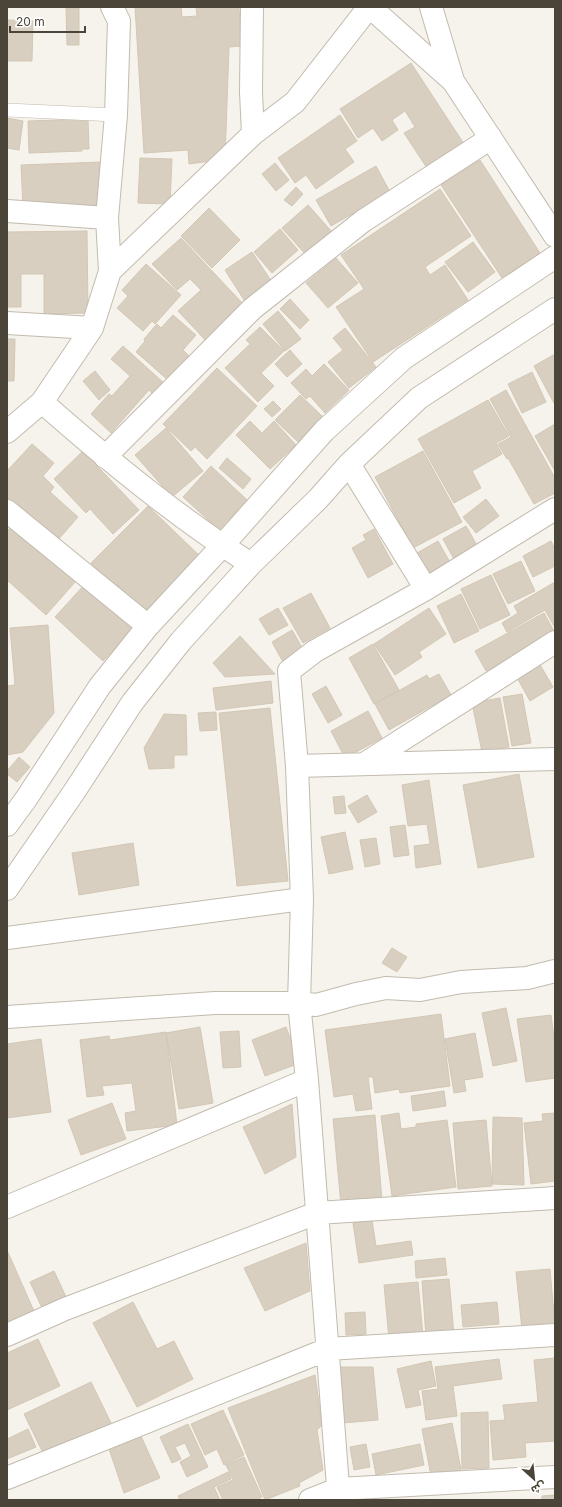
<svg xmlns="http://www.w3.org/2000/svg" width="562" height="1507" font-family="Inter,'Noto Sans Arabic',sans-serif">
<rect width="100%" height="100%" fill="#f6f3ec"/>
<path fill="#d8cfc1" stroke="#d3c7b4" d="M135,7H181L182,17L197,16L196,7H239L241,46L229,47L225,159L189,164L188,150L144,153Z
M66,8H79V45H67Z
M7,20L33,21L32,61H7Z
M411,63L464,144L427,168L404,133L415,127L405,111L392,120L398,130L382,141L373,128L358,138L340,109Z
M340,115L357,141L345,149L354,162L316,189L306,175L295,183L278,158Z
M7,118L23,121L19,150L7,148Z
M88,119L89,149H82V151L29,153L28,121Z
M140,158L172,159L170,204L138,203Z
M480,160L540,253L502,278L441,185Z
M101,162L103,205L23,207L21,165Z
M275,163L289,180L276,191L262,174Z
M376,166L390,192L331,226L316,200Z
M296,187L303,194L292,206L284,200Z
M440,189L471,236L425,267L430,275L445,265L468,300L373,362L336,307L364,289L341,255Z
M308,205L333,233L307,256L282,228Z
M209,208L240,240L212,268L181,236Z
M280,229L298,250L272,273L254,252Z
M87,231L88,313L44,314V274H21V307H7V232Z
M181,238L246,307L207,342L178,311L201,290L190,279L177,290L152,264Z
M473,242L495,272L468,292L445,262Z
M252,252L272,282L244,300L225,270Z
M336,258L358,283L328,308L306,283Z
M146,264L181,295L155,324L152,321L143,331L117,308L128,296L122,290Z
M290,299L309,320L300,329L280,309Z
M278,311L301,339L285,351L263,324Z
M173,315L196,335L183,350L189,356L169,381L136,352L145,341L144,339L157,324L161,328Z
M260,327L284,351L261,373L274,386L258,402L225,368L250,344L246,340Z
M345,328L376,367L349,388L328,362L343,350L333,338Z
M7,339H15L14,381H7Z
M123,346L165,384L155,396L149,390L111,433L91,414L109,394L112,396L130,376L111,359Z
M290,350L302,364L287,377L275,364Z
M555,354V405L534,366Z
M324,364L349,390L325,413L310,396L306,399L291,383L306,369L312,376Z
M217,368L257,406L207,459L195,447L191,451L163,424Z
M95,371L110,390L99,400L83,381Z
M532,372L546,402L522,413L508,384Z
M506,390L555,478V493L534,504L508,458L507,459L498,444L511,437L490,399Z
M300,395L322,416L298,442L275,420Z
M488,400L509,436L496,443L502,454L472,471L481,488L454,503L418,439Z
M273,401L281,409L272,417L264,409Z
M250,421L262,433L274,421L296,445L270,469L236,435Z
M555,424V471L535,436Z
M166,428L203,471L172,497L135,455Z
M32,444L54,463L43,476L54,487L50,492L78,517L57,541L7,497V471Z
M83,451L139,510L113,534L90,509L86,513L54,479Z
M423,451L462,522L413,548L375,477Z
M227,458L251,479L243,489L219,468Z
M211,466L247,500L219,530L183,497Z
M486,499L499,516L476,533L463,517Z
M148,506L204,560L173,583L145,612L117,585L116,587L91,563Z
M12,526L76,581L46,615L7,580V528L9,530Z
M466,526L478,547L455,561L443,539Z
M374,529L393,564L368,578L352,548L366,540L363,535Z
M438,541L452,566L431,578L417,553Z
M551,541L555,549V566L533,577L523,556Z
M521,561L535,591L508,604L493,574Z
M491,575L510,615L480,629L461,589Z
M555,582V628L545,610L507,632L502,623L518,613L514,606Z
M85,584L133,629L103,661L55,617Z
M311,593L330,628L303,643L283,608Z
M461,594L479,631L454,643L437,606Z
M278,608L288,625L269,635L259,619Z
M429,608L446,634L419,652L422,657L395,675L374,644Z
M544,613L555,633L486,671L475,651Z
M48,625L54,713L23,752L7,755V686L15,685L10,628Z
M292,630L304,651L283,662L272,642Z
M240,636L275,674L225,677L213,663Z
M373,644L399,690L374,704L349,658Z
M539,663L553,687L530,701L516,676Z
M439,674L451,695L389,730L375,704L427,675L429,679Z
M271,681L273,703L216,710L213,688Z
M326,686L342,715L328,723L312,694Z
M522,694L531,743L512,746L503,697Z
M500,698L509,747L482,752L472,703Z
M270,708L288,881L237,886L219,713Z
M368,711L382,738L345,758L331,731Z
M216,712L217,730L200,731L198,713Z
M164,714L186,715L187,755H174V768L149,769L144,748Z
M19,757L30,767L17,782L7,774V771Z
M519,774L534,857L478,868L463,785Z
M429,780L441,864L416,868L414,846L430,844L427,824L408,826L402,785Z
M367,795L377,812L358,823L348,806Z
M344,796L346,813L335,814L333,797Z
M405,825L409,855L394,857L390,827Z
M345,832L353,869L329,874L321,837Z
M376,838L380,864L365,867L360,840Z
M133,843L139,885L79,895L72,853Z
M392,948L407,957L397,972L382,963Z
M506,1008L517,1061L493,1066L482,1013Z
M441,1014L450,1086L400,1093L399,1089L375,1093L373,1077H368L372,1109L356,1111L353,1094L334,1097L325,1030Z
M551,1015L555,1045V1078L526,1082L517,1019Z
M200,1027L213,1103L179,1109L166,1033Z
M286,1027L300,1063L265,1076L252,1040Z
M239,1031L241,1067L223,1068L220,1032Z
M166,1032L177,1125L127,1131L125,1113L136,1111L132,1083L102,1086L104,1095L87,1097L80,1040L109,1036L110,1040Z
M475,1033L483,1077L464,1080L466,1091L454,1093L445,1039Z
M41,1039L51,1112L7,1118V1044Z
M444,1091L446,1106L413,1111L411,1096Z
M112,1103L126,1139L81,1155L68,1120Z
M292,1104L296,1157L265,1174L243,1127Z
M399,1113L401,1129L416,1127V1124L447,1120L456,1187L392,1196L381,1116Z
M555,1113V1181L531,1184L524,1123L543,1121L542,1114Z
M375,1115L382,1201L341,1205L333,1119Z
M493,1117L522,1118L524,1185L492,1184Z
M486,1120L492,1186L458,1189L453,1123Z
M372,1220L376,1246L411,1241L413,1255L359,1263L353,1223Z
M306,1243L310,1291L265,1311L244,1268Z
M7,1250L37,1318L7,1331Z
M445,1258L447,1275L416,1278L415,1261Z
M550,1269L555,1326L522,1330L516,1272Z
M54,1271L67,1299L43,1310L30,1282Z
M449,1279L454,1335L426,1337L422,1281Z
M418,1282L423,1336L389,1339L384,1285Z
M133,1302L157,1349L174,1341L193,1379L137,1407L93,1323Z
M497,1302L499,1324L463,1327L461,1305Z
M365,1312L366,1334L346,1335L345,1313Z
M38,1339L60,1386L7,1410V1353Z
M555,1358V1441L525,1443L526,1457L493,1460L490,1421L505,1420L503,1405L538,1402L534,1360Z
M499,1359L502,1379L453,1386L457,1416L426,1420L422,1391L438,1389L435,1367Z
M431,1361L436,1386L418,1390L421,1405L406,1408L397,1369Z
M338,1367H373L378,1420L342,1423Z
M315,1375L322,1425L317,1430L323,1470L299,1483L300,1486L265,1500L228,1408Z
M91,1382L112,1425L45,1457L24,1414Z
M223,1410L244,1455L224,1465L217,1449L205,1455L191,1424Z
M488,1412L489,1468L462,1469L461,1413Z
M452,1423L461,1470L431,1476L422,1429Z
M188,1424L208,1467L187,1477L180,1462L191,1456L185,1443L175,1447L181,1459L172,1463L160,1437Z
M28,1429L36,1447L7,1459V1439Z
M140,1434L160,1478L124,1493L109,1449Z
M366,1444L370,1467L354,1470L350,1447Z
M420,1444L424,1465L376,1475L372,1454Z
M244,1457L262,1497L256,1500H223L217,1487L233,1480L226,1465Z
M228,1472L231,1479L214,1487L220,1500H180L178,1496Z
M555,1495V1500H542V1496Z"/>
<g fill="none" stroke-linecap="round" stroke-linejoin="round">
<defs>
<path id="lane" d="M7,110L116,115"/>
<path id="street" d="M252,7L251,92L253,134
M370,7L453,81L555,236
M431,7L453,81
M7,211L107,218
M110,271L253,134L295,102L369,7
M7,323L92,328
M42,402C108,460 177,517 251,564
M7,432L42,402L92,328L110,271L107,218L116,115L119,21L112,7
M105,457L252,309L363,221L491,138
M349,464L426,589
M555,509L426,589L315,651L289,671L297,766L555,759
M7,511L148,626
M364,764L555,642
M297,766L302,899L299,1003L307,1080L339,1500
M7,825L26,799L100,686L148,626L222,546L324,431L404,358L555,257
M7,889L74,792L132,703L181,641L251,564L318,499L349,464L419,398L555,309
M7,938L302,899
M7,1017L215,1003H299L316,1005L356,994L386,988L420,990L461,982L527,978L555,971
M7,1207L307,1080
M7,1335L65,1309L317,1213L555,1198
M7,1478L328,1349L555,1335
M310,1500L338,1489L555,1477"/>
</defs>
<use href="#lane" stroke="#c2bbae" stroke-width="14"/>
<use href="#street" stroke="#c2bbae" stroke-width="24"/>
<use href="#lane" stroke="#fff" stroke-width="13"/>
<use href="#street" stroke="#fff" stroke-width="22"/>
</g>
<rect width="562" height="1507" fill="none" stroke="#4b4439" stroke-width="16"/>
<g transform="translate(534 1479) rotate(153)" stroke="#ffffff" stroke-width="3" paint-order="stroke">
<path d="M0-3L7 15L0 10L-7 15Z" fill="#4b4439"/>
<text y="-6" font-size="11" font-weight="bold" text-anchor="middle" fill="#4b4439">ش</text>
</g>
<path d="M10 26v6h75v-6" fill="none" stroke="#4b4439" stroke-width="2"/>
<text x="16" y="26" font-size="12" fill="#4b4439" stroke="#ffffff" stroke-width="3" paint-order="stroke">20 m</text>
</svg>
